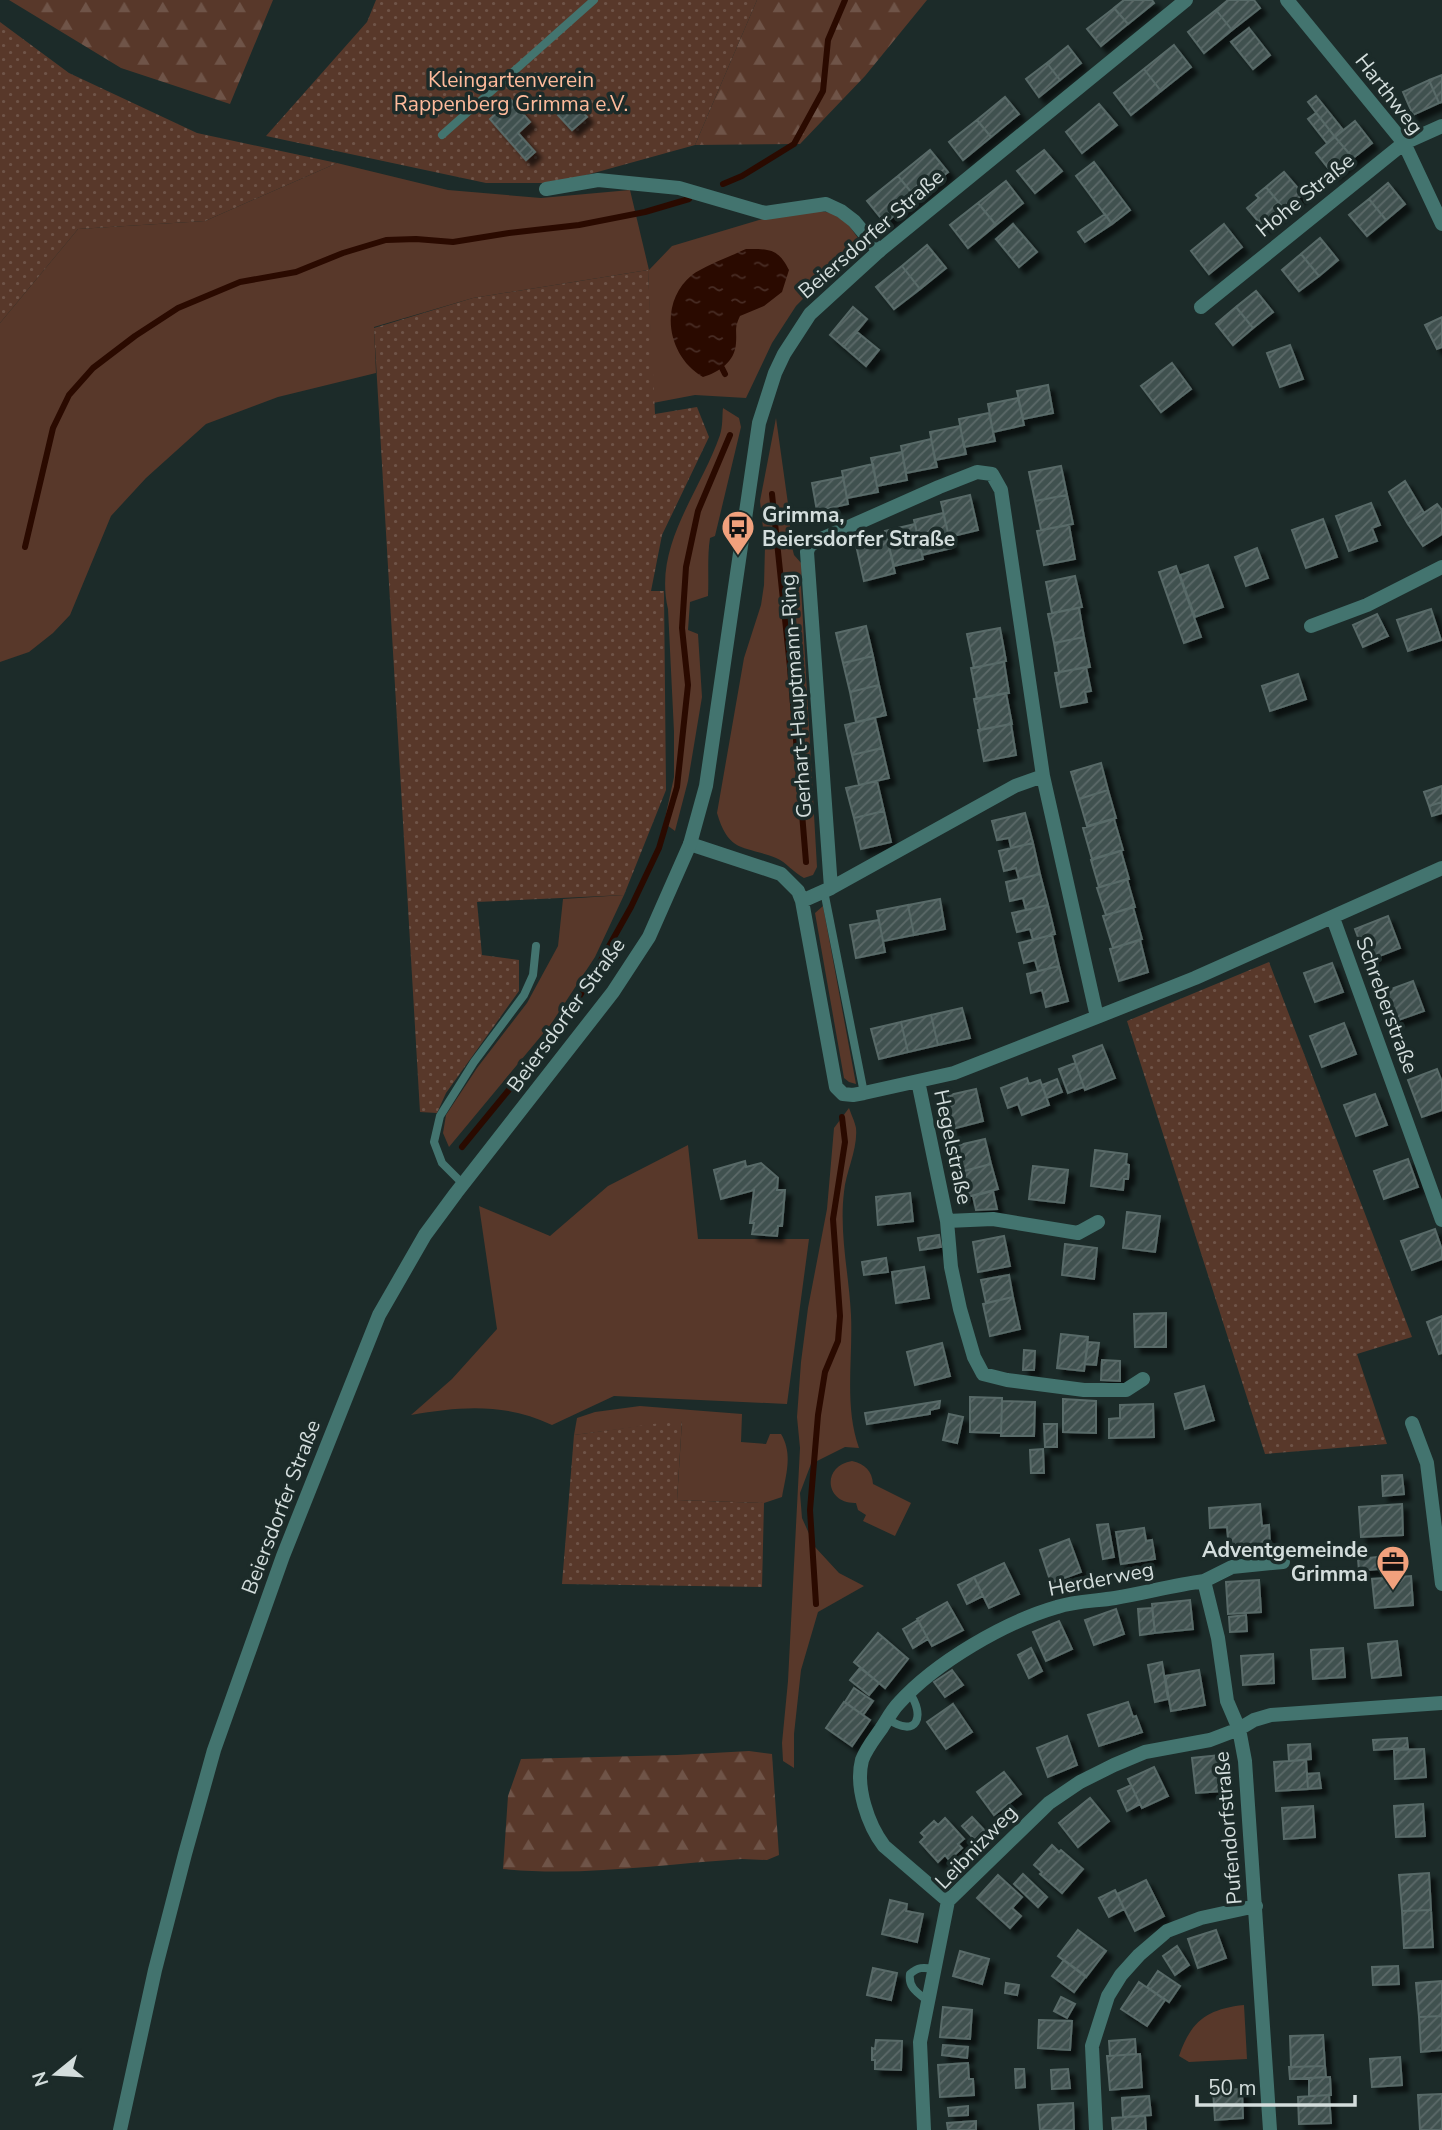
<svg xmlns="http://www.w3.org/2000/svg" width="1442" height="2130" font-family="'Nunito Sans',sans-serif">
<defs>
<pattern id="forest-firs" width="22" height="20" patternUnits="userSpaceOnUse" patternTransform="scale(1.75)"><rect width="22" height="20" fill="#58382a"/><path d="M5 1l3.5 6h-7zM16 11l3.5 6h-7z" fill="#6f5448"/></pattern>
<pattern id="garden-dots" width="8" height="8" patternUnits="userSpaceOnUse" patternTransform="scale(1.75)"><rect width="8" height="8" fill="#58382a"/><path d="M2 2h.1M6 6h.1" fill="none" stroke="#6f5448" stroke-width="1.8" stroke-linecap="round"/></pattern>
<pattern id="water-ripples" width="26" height="14" patternUnits="userSpaceOnUse" patternTransform="scale(1.75)"><rect width="26" height="14" fill="#2a0a00"/><path d="M2 4q2-2 4 0t4 0M15 11q2-2 4 0t4 0" fill="none" stroke="#482d25"/></pattern>
<pattern id="building-hatch" width="6" height="6" patternUnits="userSpaceOnUse" patternTransform="scale(1.75)"><rect width="6" height="6" fill="#415150"/><path d="M-1 1l2-2M0 6l6-6M5 7l2-2" fill="none" stroke="#5c6a69"/></pattern>
<filter id="shadow"><feDropShadow dx="6" dy="6" stdDeviation="2" flood-color="#0009"/></filter>
</defs>
<rect width="100%" height="100%" fill="#1c2b29"/>
<path fill="#58382a" d="M337,163L448,190L541,198L630,190L649,270L672,246L766,218L814,210L832,213L848,224L860,241L796,306L772,343L746,398L695,395L653,403L648,270L473,298L374,327L376,373L278,397L206,424L146,478L111,516L70,615L53,633L29,652L0,662V323L78,229L205,221Z
M723,408L739,418L741,427L715,536L710,538C707,557 709,577 708,596L690,602L688,630L698,634L702,697L688,781L675,831L664,823L674,777V732L668,609C653,545 700,493 720,435C723,426 722,416 723,408Z
M776,418L790,518V539L794,555L802,564L801,587L817,867L813,875L804,878C794,873 786,862 776,858C744,845 729,854 717,813L744,658L761,605L764,585L765,546L760,501Z
M624,895L595,957L551,1024L449,1147L443,1133L446,1115L477,1068L527,1003L558,946L563,899Z
M823,906L856,1084L849,1082L844,1078L815,913Z
M849,1108C851,1114 855,1122 856,1128C858,1149 846,1171 844,1192C839,1233 849,1274 851,1315C853,1360 844,1406 859,1448L845,1447L811,1464L800,1493L802,1518L815,1547L839,1573L864,1586L818,1612L801,1670L794,1734V1768L783,1761L782,1743L788,1681L800,1448L797,1417L801,1362L808,1308L827,1209L834,1128Z
M688,1145L698,1239H809L787,1404L614,1396L552,1425C505,1403 462,1406 411,1415L452,1379L497,1329L479,1206L550,1236L608,1186Z
M640,1406L742,1414L741,1442L766,1444L770,1434H781C793,1454 786,1474 782,1497L764,1503L677,1500L682,1421L574,1435L577,1418L595,1412Z
M852,1461C865,1464 872,1471 873,1484L911,1503L895,1536L863,1521L866,1515L858,1510L856,1503C825,1504 821,1466 852,1461Z
M1244,2005L1247,2059L1189,2062L1179,2056C1191,2021 1207,2009 1244,2005Z"/>
<path fill="url(#forest-firs)" d="M9,0H273L230,104L121,68Z
M757,0H927L865,76L800,144L695,145Z
M749,1751L772,1754L779,1855L767,1860L742,1859C663,1864 582,1877 503,1869L508,1796L521,1759L677,1755Z"/>
<path fill="url(#garden-dots)" d="M376,0H757L695,145L583,176L549,183H486L266,136L367,22Z
M0,22L69,73L197,133L337,163L205,221L78,229L0,323Z
M648,270L655,414L697,407L709,437L662,535L651,591H664L666,790L624,895L477,902L482,955L519,960V991L446,1093L437,1113L420,1112L374,328L473,298Z
M1269,962L1412,1337L1357,1354L1387,1444L1265,1454L1127,1021Z
M682,1420L677,1500L764,1503L762,1587L562,1584L574,1435Z"/>
<path fill="url(#water-ripples)" d="M746,249C769,249 778,248 789,270L782,292L764,306L740,316C734,329 737,330 736,343C735,362 719,372 703,377C667,356 658,303 692,275C704,266 731,256 746,249Z"/>
<g fill="none" stroke-linecap="round" stroke-linejoin="round">
<path stroke="#2a0a00" stroke-width="6" d="M723,184L742,176L794,144L823,91L828,40L845,0
M722,368L725,374
M772,494L790,667L806,862
M25,547L53,428L69,395L93,368L135,336L178,308L240,282L296,272L343,253L386,240L416,239L453,242L509,233L579,225L645,212L689,199
M462,1147L554,1035L590,980L631,907L659,848L677,787L688,685L682,628L686,567L698,511L730,435
M816,1604L810,1510L818,1415L825,1372L838,1341L840,1316L833,1219L845,1142L842,1117"/>
</g>
<path fill="url(#building-hatch)" stroke="#596a68" stroke-width="2" filter="url(#shadow)" d="M1124,0H1152L1154,3L1128,24L1114,8Z
M1228,0H1254L1260,8L1232,30L1216,10Z
M1114,8L1128,24L1101,46L1087,29Z
M1216,10L1232,30L1204,53L1188,32Z
M1249,28L1270,55L1253,69L1231,42Z
M1174,45L1191,67L1161,91L1144,69Z
M1068,46L1081,63L1060,80L1047,63Z
M1047,63L1060,80L1039,97L1026,79Z
M1144,69L1161,91L1131,115L1114,93Z
M1442,75V102L1439,103L1429,80Z
M1429,80L1439,103L1413,115L1403,92Z
M1316,96L1343,130L1335,137L1308,102Z
M1005,97L1019,114L991,137L977,120Z
M511,100L530,122L518,133L535,152L526,160L490,119Z
M574,102L587,117L572,130L558,115Z
M1099,104L1117,125L1082,153L1066,132Z
M1316,113L1335,137L1327,143L1308,119Z
M977,120L991,137L963,160L949,142Z
M1355,121L1372,143L1353,158L1335,137Z
M1335,137L1353,158L1333,174L1316,153Z
M930,150L948,172L916,198L898,176Z
M1044,150L1062,171L1035,193L1017,171Z
M1094,162L1130,210L1112,224L1076,176Z
M1284,172L1303,194L1284,209L1266,187Z
M898,176L916,198L885,223L867,201Z
M1006,181L1023,203L996,225L978,203Z
M1388,183L1405,204L1386,220L1369,199Z
M1266,187L1284,209L1263,227L1247,208L1259,198L1256,195Z
M1369,199L1386,220L1367,236L1349,215Z
M978,203L996,225L968,248L950,225Z
M1105,214L1112,224L1085,242L1078,232Z
M1013,224L1037,252L1019,267L996,239Z
M1224,224L1242,247L1209,274L1191,251Z
M1320,238L1338,260L1319,276L1301,254Z
M927,245L946,268L920,289L902,266Z
M1301,254L1319,276L1299,291L1282,270Z
M902,266L920,289L894,309L876,287Z
M1256,291L1273,312L1253,328L1236,307Z
M853,307L867,319L844,347L830,335Z
M1236,307L1253,328L1233,345L1216,324Z
M1442,317V347L1437,349L1425,325Z
M857,332L879,350L866,366L844,347Z
M1290,345L1303,379L1280,387L1267,353Z
M1172,363L1191,389L1161,412L1141,386Z
M1048,385L1053,413L1023,419L1017,391Z
M1018,398L1024,425L993,432L988,404Z
M989,413L995,441L964,447L959,419Z
M960,426L966,454L935,460L930,432Z
M931,439L937,467L906,473L901,446Z
M902,452L907,480L877,486L871,458Z
M873,464L878,492L847,498L842,471Z
M1061,466L1067,495L1035,501L1029,472Z
M843,477L848,504L817,511L812,483Z
M1405,481L1424,513L1408,524L1389,492Z
M970,495L978,530L949,537L941,502Z
M1067,495L1073,524L1041,530L1035,501Z
M1371,503L1380,525L1372,528L1377,541L1349,551L1336,516Z
M1437,504L1442,510V534L1423,546L1408,524Z
M943,513L952,548L922,555L914,520Z
M1323,519L1337,557L1306,568L1292,530Z
M915,524L923,559L894,566L885,531Z
M1069,525L1075,559L1044,565L1037,531Z
M887,538L895,573L864,581L856,545Z
M1257,548L1268,578L1246,586L1235,557Z
M1208,565L1223,607L1195,617L1180,575Z
M1176,566L1201,637L1184,643L1159,572Z
M1075,576L1082,607L1052,613L1046,582Z
M1079,608L1084,637L1054,643L1048,614Z
M1431,609L1441,640L1408,651L1397,620Z
M1377,614L1388,636L1363,647L1353,625Z
M866,626L873,656L843,663L836,633Z
M1000,628L1006,661L974,668L967,634Z
M1084,637L1090,667L1059,672L1054,643Z
M873,656L879,685L850,692L843,663Z
M1004,662L1009,693L977,699L971,668Z
M1086,667L1091,691L1085,692L1087,702L1061,707L1055,673Z
M1298,674L1306,699L1270,711L1262,686Z
M879,685L886,715L856,722L850,692Z
M1006,693L1012,724L980,730L974,699Z
M875,718L882,748L852,755L845,725Z
M1011,724L1016,755L984,761L978,730Z
M882,748L889,778L859,785L852,755Z
M1101,763L1108,790L1079,799L1071,772Z
M877,781L884,811L854,818L846,788Z
M1442,786V802L1429,806L1424,792Z
M1108,790L1116,818L1087,826L1079,799Z
M1442,802V813L1432,816L1429,806Z
M884,811L891,842L861,849L854,818Z
M1025,813L1033,843L1011,848L1009,838L997,840L992,821Z
M1114,819L1123,850L1092,859L1083,828Z
M1033,843L1040,874L1019,879L1016,868L1004,871L999,851Z
M1121,851L1129,879L1099,887L1091,860Z
M1040,874L1048,905L1026,910L1023,898L1010,901L1006,882Z
M1127,879L1135,907L1106,915L1097,888Z
M940,899L945,929L914,935L908,905Z
M908,905L914,935L883,941L877,911Z
M1048,905L1055,934L1033,940L1030,929L1017,932L1012,913Z
M1133,907L1142,939L1113,948L1103,916Z
M1388,916L1400,948L1367,961L1355,929Z
M879,920L885,952L856,958L850,925Z
M1052,935L1059,966L1038,971L1035,960L1024,963L1019,943Z
M1140,940L1148,972L1119,981L1110,949Z
M1332,963L1343,992L1315,1002L1304,973Z
M1059,966L1068,1001L1046,1007L1042,990L1031,993L1027,974Z
M1413,981L1424,1011L1390,1023L1380,993Z
M962,1008L970,1038L938,1045L931,1015Z
M931,1015L938,1045L908,1052L901,1022Z
M901,1022L908,1052L879,1059L871,1029Z
M1344,1023L1356,1054L1322,1067L1310,1036Z
M1102,1045L1115,1078L1085,1090L1073,1056Z
M1075,1063L1084,1087L1068,1093L1059,1069Z
M1437,1069L1442,1082V1110L1422,1117L1408,1080Z
M1027,1078L1029,1084L1040,1080L1049,1105L1022,1115L1018,1104L1008,1108L1001,1088Z
M1057,1079L1062,1092L1047,1098L1042,1085Z
M976,1089L983,1121L952,1129L945,1096Z
M1375,1094L1387,1125L1356,1136L1344,1105Z
M985,1139L991,1164L956,1173L950,1147Z
M1095,1150L1127,1154L1126,1164L1129,1165L1128,1179H1124L1123,1190L1091,1186Z
M1408,1159L1418,1187L1384,1199L1374,1171Z
M745,1161L746,1167L761,1163L778,1178L777,1190H785L782,1226H778L777,1236L752,1234L754,1223H750L754,1190L721,1199L714,1170Z
M991,1164L998,1189L963,1198L956,1173Z
M1033,1166L1068,1170L1064,1203L1029,1199Z
M993,1191L997,1209L976,1210L973,1196Z
M910,1193L913,1221L878,1225L876,1197Z
M1127,1212L1160,1216L1155,1252L1123,1248Z
M1435,1229L1442,1250V1259L1412,1270L1401,1241Z
M939,1235L941,1247L920,1250L918,1238Z
M1004,1236L1010,1266L978,1272L973,1242Z
M1065,1244L1097,1248L1094,1279L1062,1275Z
M886,1258L888,1272L864,1275L862,1262Z
M924,1267L929,1298L896,1303L892,1272Z
M1009,1275L1013,1297L986,1303L981,1280Z
M1013,1297L1020,1329L990,1336L983,1304Z
M1166,1313V1347H1135L1134,1314Z
M1442,1316V1353L1439,1354L1427,1322Z
M1061,1334L1088,1337L1084,1371L1057,1368Z
M1088,1342L1099,1343L1096,1365L1085,1364Z
M942,1343L950,1376L915,1385L907,1352Z
M1024,1350L1035,1351L1034,1370H1023Z
M1102,1360L1120,1361V1381L1101,1380Z
M1204,1386L1214,1420L1185,1429L1175,1394Z
M970,1397L1002,1398L1001,1433L970,1432Z
M1063,1399L1096,1401V1433L1063,1432Z
M940,1401L939,1408L930,1410V1414L867,1424L865,1413Z
M1002,1401L1035,1402L1034,1436H1001Z
M1153,1404L1154,1437L1109,1438V1419L1120,1418V1405Z
M949,1414L963,1417L957,1443L943,1440Z
M1044,1424H1057V1447H1045Z
M1043,1449L1044,1473H1031L1030,1450Z
M1402,1475L1404,1494L1383,1496L1382,1476Z
M1260,1504L1262,1526L1269,1525L1270,1545L1229,1549L1227,1527L1210,1528L1209,1508Z
M1402,1504L1403,1535L1361,1537L1359,1507Z
M1108,1524L1114,1557L1103,1559L1097,1525Z
M1144,1528L1146,1541L1152,1540L1155,1559L1121,1564L1116,1532Z
M1069,1539L1081,1572L1051,1583L1040,1550Z
M1377,1557L1378,1569L1359,1571L1358,1559Z
M1004,1563L1019,1594L989,1608L974,1577Z
M1411,1576L1413,1605L1375,1608L1372,1579Z
M974,1577L983,1596L967,1604L958,1585Z
M1259,1580L1261,1612L1228,1614L1226,1582Z
M1190,1600L1193,1629L1155,1633L1152,1604Z
M947,1602L963,1630L932,1646L917,1619Z
M1152,1608L1155,1633L1140,1635L1138,1609Z
M1116,1609L1124,1634L1094,1645L1085,1620Z
M1246,1615L1247,1631L1230,1632L1229,1617Z
M918,1620L928,1639L913,1648L903,1629Z
M1059,1621L1072,1649L1046,1661L1033,1632Z
M878,1633L908,1659L885,1688L854,1662Z
M1397,1641L1401,1675L1372,1678L1368,1644Z
M1031,1648L1042,1671L1029,1678L1018,1655Z
M1343,1648L1345,1677L1313,1679L1311,1650Z
M1273,1654L1274,1683L1243,1685L1241,1656Z
M1162,1662L1168,1699L1155,1702L1148,1665Z
M860,1668L879,1683L869,1695L850,1680Z
M952,1670L963,1685L945,1697L934,1682Z
M1199,1670L1205,1705L1171,1711L1165,1676Z
M854,1688L873,1701L863,1715L845,1702Z
M844,1702L870,1720L852,1746L826,1728Z
M1128,1702L1133,1717L1136,1716L1142,1732L1099,1746L1088,1715Z
M953,1704L972,1732L946,1749L927,1722Z
M1067,1736L1077,1765L1048,1777L1037,1748Z
M1407,1738L1408,1748L1374,1750L1373,1740Z
M1310,1744L1311,1759L1289,1761L1288,1745Z
M1424,1749L1426,1777L1395,1779L1394,1750Z
M1220,1755L1223,1791L1196,1793L1192,1758Z
M1306,1760L1308,1789L1276,1791L1274,1762Z
M1154,1767L1168,1796L1142,1808L1128,1779Z
M1004,1772L1021,1794L994,1815L977,1792Z
M1319,1773L1321,1788L1308,1789L1307,1774Z
M1131,1785L1140,1804L1127,1811L1118,1791Z
M1090,1798L1109,1821L1078,1847L1059,1823Z
M1423,1804L1425,1836L1396,1837L1394,1806Z
M1313,1806L1315,1837L1284,1839L1282,1808Z
M972,1817L986,1832L976,1841L962,1826Z
M945,1818L964,1839L958,1844L962,1848L949,1860L945,1855L938,1862L920,1842L925,1837L921,1833L934,1821L938,1825Z
M1052,1845L1059,1852L1061,1850L1083,1869L1062,1893L1040,1874L1042,1872L1034,1865Z
M1429,1873L1431,1910L1402,1911L1399,1875Z
M1023,1874L1047,1897L1038,1907L1014,1884Z
M998,1875L1022,1897L1012,1908L1021,1916L1010,1928L977,1898Z
M1146,1880L1164,1916L1135,1931L1117,1894Z
M1115,1890L1124,1909L1109,1917L1099,1898Z
M890,1900L907,1904L906,1911L923,1914L917,1942L882,1934Z
M1431,1910L1433,1947L1404,1948L1402,1911Z
M1078,1930L1106,1951L1086,1977L1058,1956Z
M1216,1930L1226,1958L1198,1968L1188,1939Z
M1177,1946L1189,1965L1175,1975L1163,1956Z
M960,1951L989,1959L982,1984L953,1976Z
M1064,1960L1086,1976L1074,1992L1052,1976Z
M1398,1966L1399,1984L1373,1985L1372,1967Z
M873,1968L897,1973L891,2000L867,1995Z
M1158,1971L1180,1986L1169,2002L1147,1987Z
M1442,1981V2016L1419,2017L1416,1983Z
M1139,1982L1165,2000L1147,2026L1121,2009Z
M1006,1983L1019,1985L1017,1995L1005,1993Z
M1061,1997L1075,2004L1067,2018L1054,2011Z
M943,2007L972,2010L970,2039L940,2037Z
M1442,2016V2050L1421,2052L1419,2017Z
M1039,2020L1072,2021L1070,2050L1038,2048Z
M1323,2035L1325,2066L1291,2067L1290,2036Z
M1135,2039L1136,2054L1110,2056L1109,2041Z
M876,2040L902,2041L901,2070L875,2069V2060H872V2048L875,2049Z
M943,2045L968,2047L967,2058L942,2055Z
M1140,2054L1142,2087L1110,2090L1107,2056Z
M1400,2057L1402,2085L1372,2087L1370,2059Z
M968,2063L969,2079H973L974,2095L940,2097L938,2065Z
M1325,2066L1326,2077L1290,2079L1289,2067Z
M1015,2069H1024L1025,2087L1016,2088Z
M1068,2069L1070,2088L1052,2089L1051,2070Z
M1330,2077L1331,2095L1309,2096V2078Z
M1242,2089L1243,2118L1215,2120L1213,2090Z
M1442,2094V2130H1420L1418,2095Z
M1329,2095L1331,2123L1299,2124L1298,2097Z
M1149,2096L1151,2115L1123,2117L1122,2098Z
M1073,2103L1074,2130H1040L1038,2105Z
M968,2106V2115L949,2116L948,2108Z
M1145,2116L1146,2130H1113L1112,2118Z
M976,2121V2130H948L947,2123Z"/>
<g fill="none" stroke-linecap="round" stroke-linejoin="round">
<path stroke="#43746f" stroke-width="8" d="M442,135L594,0
M824,891L864,1093
M463,1184L442,1163L434,1142L440,1116L474,1062L524,995L533,975L536,946
M888,1719C917,1739 926,1716 909,1692
M928,2001C918,1993 908,1988 910,1974C918,1967 923,1967 934,1969"/>
<path stroke="#43746f" stroke-width="14" d="M1287,0L1404,143L1442,224
M546,189L598,180L679,188L765,213L826,204L841,211L854,221L879,251
M1201,307L1404,143L1442,126
M1311,626L1367,605L1442,567
M690,844L781,874L798,891L802,901
M831,888L1015,786L1043,776
M1333,918L1442,1220
M1097,1017L1043,776L1001,490L992,474L977,472L939,487L817,541L809,546L807,552L831,888L802,901L836,1087L843,1094L853,1095L864,1093L954,1073L1097,1017L1195,978L1442,868
M918,1081L947,1221L951,1267L960,1309L974,1357L983,1374L1007,1380L1084,1390H1126L1143,1379
M947,1221L993,1219L1078,1233L1098,1222
M1412,1423L1427,1463L1442,1584
M1204,1581L1232,1567L1283,1562
M924,2130L920,2042L948,1901L1049,1803L1080,1782L1114,1765L1145,1752L1210,1740L1239,1729L1227,1701L1218,1638L1204,1581C1174,1585 1145,1593 1115,1598C1096,1601 1075,1601 1057,1607C1005,1622 936,1662 899,1703C892,1710 887,1720 881,1729C874,1739 866,1749 862,1760C855,1787 868,1825 884,1846L948,1901
M1096,2130L1092,2046L1108,1996L1121,1975L1139,1955L1167,1931L1201,1918L1256,1906
M1270,2130L1245,1761L1239,1729L1254,1720L1271,1715L1442,1703"/>
<path stroke="#43746f" stroke-width="14" d="M120,2130L155,1970L185,1854L214,1750L283,1556L379,1315L425,1235L456,1193L613,992L649,937L690,844L706,786L759,423L775,373L784,354L810,314L879,251L1186,0"/>
</g>
<defs>
<symbol id="bus-pin" viewBox="-11 -11 22 30"><path d="M0 17L-7.5 6A9.5 9.5 0 1 1 7.5 6Z" fill="#f1a17d" stroke="#1c2b29"/><path d="M-5-6H5V4H4V6H2V4H-2V6H-4V4H-5ZM-3.5-4V0h7V-4ZM-3.5 1.2v1.5H-2V1.2ZM2 1.2v1.5H3.5V1.2Z" fill="#111"/></symbol>
<symbol id="office-pin" viewBox="-11 -11 22 30"><path d="M0 17L-7.5 6A9.5 9.5 0 1 1 7.5 6Z" fill="#f1a17d" stroke="#1c2b29"/><path d="M-6-3h4V-5.5h4V-3h4V5H-6ZM-1-4.5V-3h2v-1.5ZM-6 0V1H6V0Z" fill="#111"/></symbol>
</defs>
<g fill-rule="evenodd">
<use href="#bus-pin" x="719" y="508" width="38" height="52"/>
<use href="#office-pin" x="1374" y="1543" width="38" height="52"/>
</g>
<g text-anchor="middle" stroke-width="7" stroke-linejoin="round" paint-order="stroke">
<g font-size="21" fill="#febb9c" stroke="#1c2b29">
<text x="511" y="87">Kleingartenverein<tspan x="511" dy="24">Rappenberg Grimma e.V.</tspan></text>
</g>
<g font-size="21" fill="#d3dddc" stroke="#1c2b29">
<text transform="translate(1389 94) rotate(52)" y="7">Harthweg</text>
<text transform="translate(1305 195) rotate(-39)" y="7">Hohe Straße</text>
<text transform="translate(871 234) rotate(-41)" y="7">Beiersdorfer Straße</text>
<text transform="translate(796 696) rotate(-94)" y="7">Gerhart-Hauptmann-Ring</text>
<text transform="translate(1387 1005) rotate(70)" y="7">Schreberstraße</text>
<text transform="translate(566 1015) rotate(-54)" y="7">Beiersdorfer Straße</text>
<text transform="translate(953 1147) rotate(78)" y="7">Hegelstraße</text>
<text transform="translate(281 1507) rotate(-69)" y="7">Beiersdorfer Straße</text>
<text transform="translate(1101 1579) rotate(-11)" y="7">Herderweg</text>
<text transform="translate(1228 1828) rotate(-95)" y="7">Pufendorfstraße</text>
<text transform="translate(976 1847) rotate(-46)" y="7">Leibnizweg</text>
</g>
<g font-size="21" font-weight="bold" fill="#d3dddc" stroke="#1c2b29" text-anchor="start">
<text x="762" y="522">Grimma,<tspan x="762" dy="24">Beiersdorfer Straße</tspan></text>
<text x="1368" y="1557" text-anchor="end">Adventgemeinde<tspan x="1368" dy="24">Grimma</tspan></text>
</g>
</g>
<g transform="translate(56 2074) rotate(252)" stroke="#1c2b29" stroke-width="5" paint-order="stroke">
<path d="M0-5L12 26L0 18L-12 26Z" fill="#d3dddc"/>
<text y="-10" font-size="19" font-weight="bold" text-anchor="middle" fill="#d3dddc">N</text>
</g>
<path d="M1197 2095v10h158v-10" fill="none" stroke="#d3dddc" stroke-width="3.5"/>
<text x="1208" y="2095" font-size="21" fill="#d3dddc" stroke="#1c2b29" stroke-width="5" paint-order="stroke">50 m</text>
</svg>
